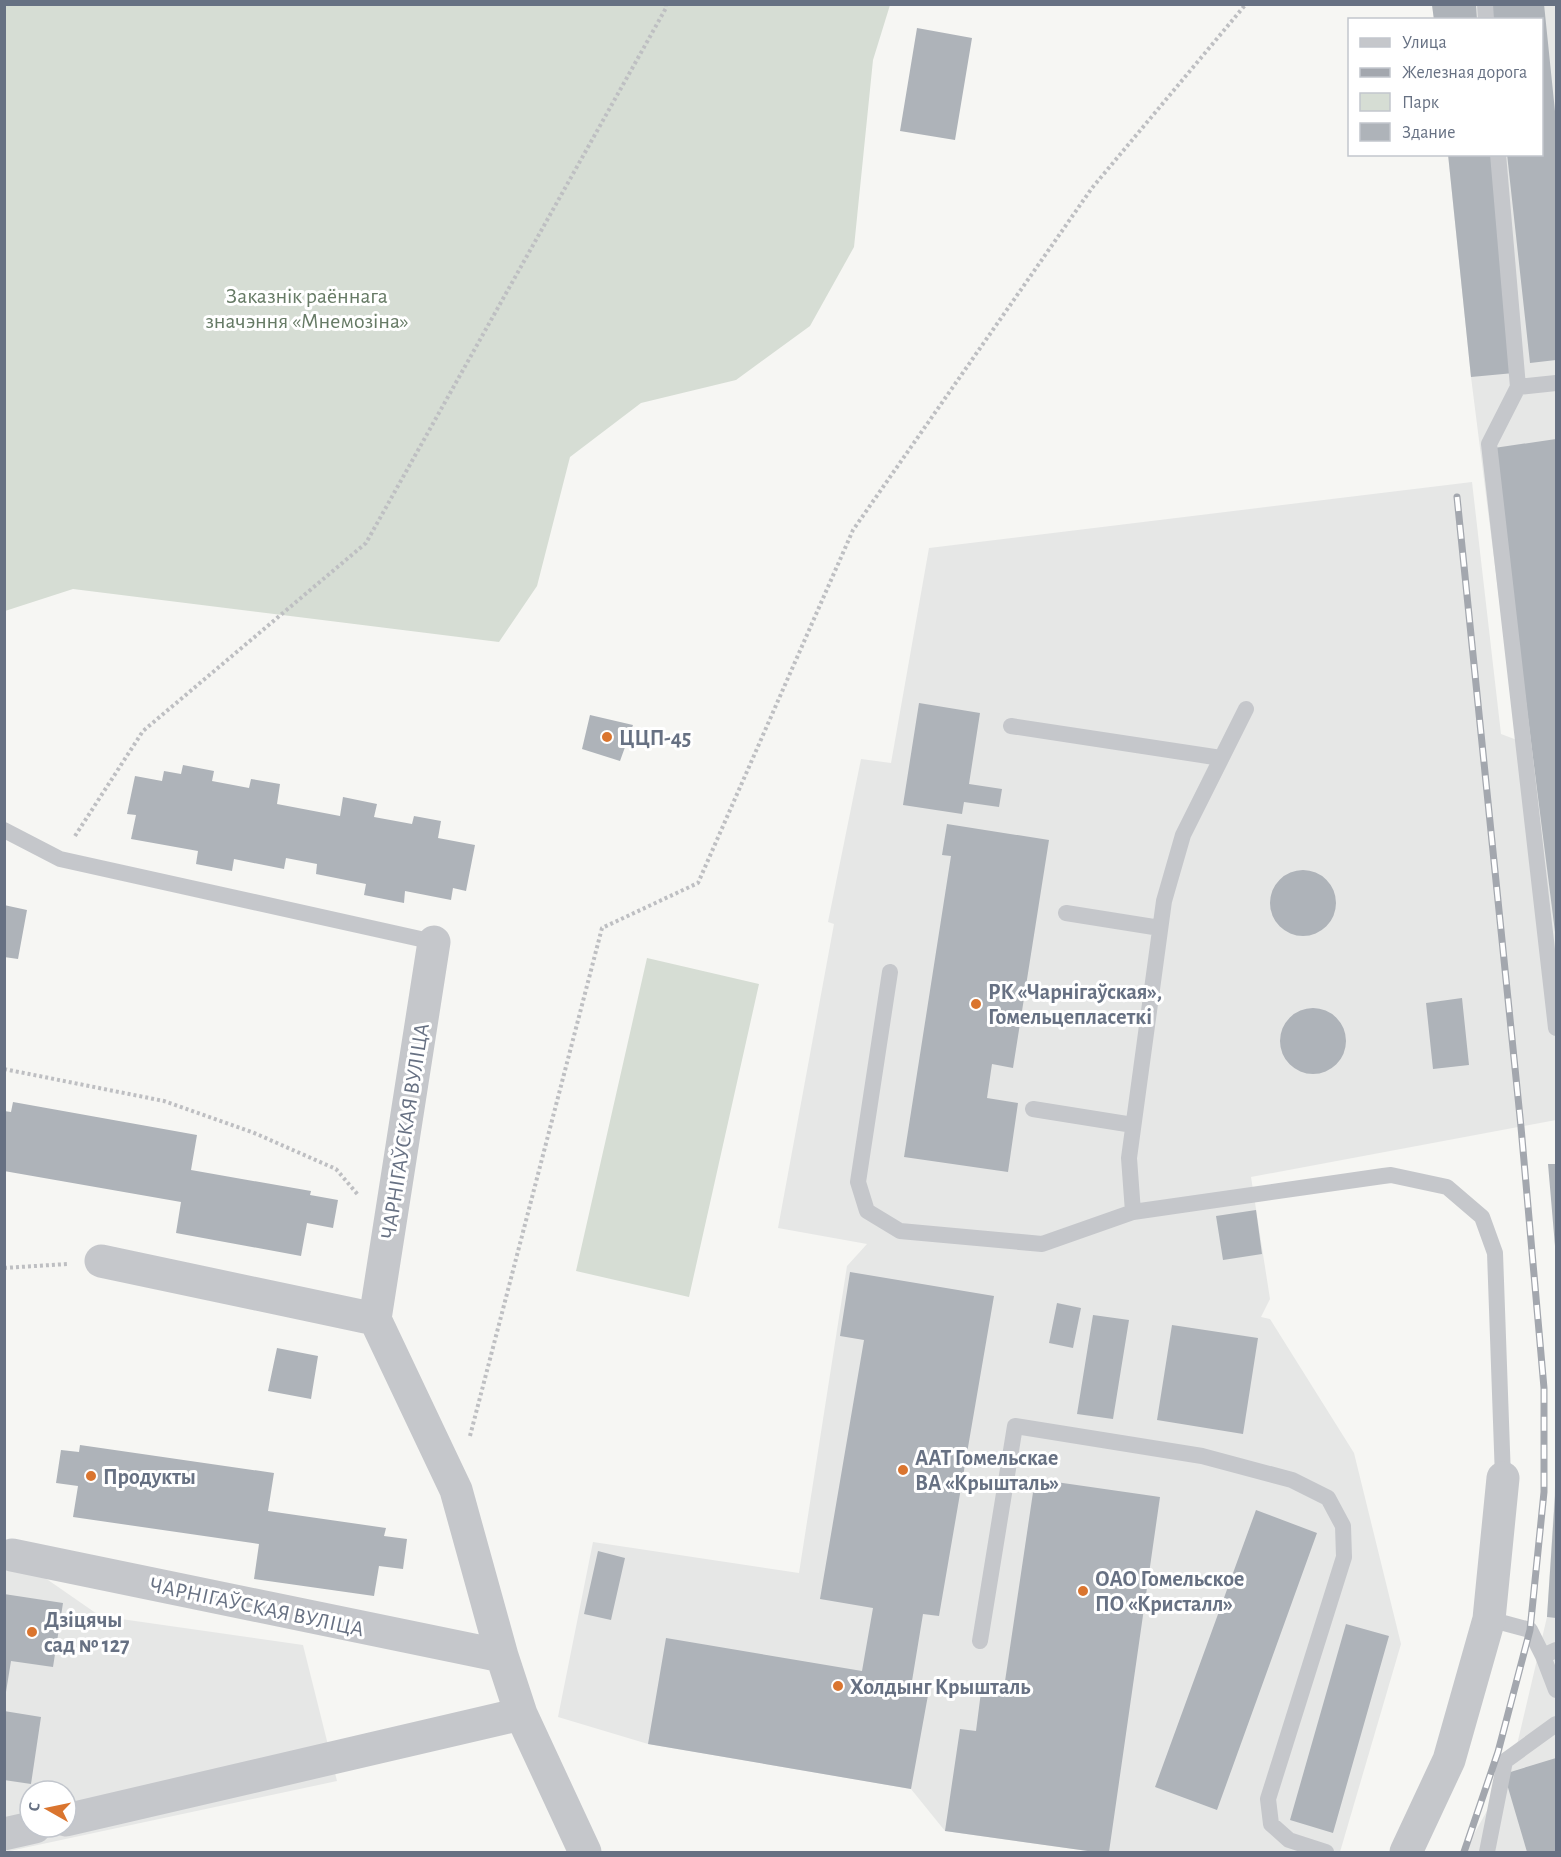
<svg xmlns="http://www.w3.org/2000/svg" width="1561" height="1857" font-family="'Alegreya Sans',sans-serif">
<rect width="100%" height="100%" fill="#f6f6f3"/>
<path fill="#e6e7e6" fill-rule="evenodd" d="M1432,5H1556V1120L1251,1177L1270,1299L1261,1317L1270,1319L1354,1453L1401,1644L1340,1852H1095L945,1831L911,1789L648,1744L558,1717L593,1542L799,1573L847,1266L867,1244L778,1228L834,924L828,922L861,759L891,763L929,548L1472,482L1501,734L1517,740L1471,377L1448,155L1542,154V20L1434,19Z
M1556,1470V1852H1464L1512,1766L1547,1617Z
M4,1542L12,1555L100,1616L303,1645L337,1781L5,1852ZM30,1791H66V1827H30Z"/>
<path fill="#d6ddd4" d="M4,5L5,4L890,5L873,60L854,247L810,326L736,380L641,403L570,457L537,586L499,642L73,589L5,611Z
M647,958L759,984L689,1297L576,1271Z"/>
<path fill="#aeb3b9" d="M1491,4H1544L1556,121V360L1530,363L1507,154H1542V20H1492Z
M1432,5H1476L1477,20H1434Z
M917,28L972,38L955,140L900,131Z
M1448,154H1492L1514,373L1471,377Z
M1556,439V932H1555L1494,448Z
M919,703L980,713L969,784L1002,789L999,807L964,802L962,814L903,805Z
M590,715L633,725L620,761L582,749Z
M183,765L214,771L212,781L249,788L251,779L280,784L277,804L340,816L343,797L377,804L374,817L412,824L414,816L441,821L438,838L475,845L466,891L453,888L451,900L405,891L404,903L364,895L366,884L316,874L317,864L286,858L284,869L234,859L232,871L196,864L198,851L131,839L136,815L127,814L135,776L162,781L164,771L181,774Z
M947,824L1049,840L1013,1068L992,1064L987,1098L1018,1103L1008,1172L904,1157L951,856L942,855Z
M1270 903a33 33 0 1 1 66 0a33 33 0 1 1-66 0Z
M4,905L27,910L18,959L4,957Z
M1462,998L1469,1065L1433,1069L1426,1003Z
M1280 1041a33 33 0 1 1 66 0a33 33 0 1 1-66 0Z
M13,1102L197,1135L191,1170L311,1191L310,1195L338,1200L333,1228L307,1223L301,1256L176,1233L181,1202L4,1171V1111L11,1112Z
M1548,1164H1556V1246H1555Z
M1256,1210L1262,1254L1223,1260L1216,1216Z
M850,1272L994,1296L939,1616L923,1614L912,1681L930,1684L911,1789L648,1744L666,1638L862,1671L873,1608L820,1599L864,1340L840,1336Z
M1057,1303L1081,1308L1073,1348L1049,1343Z
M1093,1315L1129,1320L1113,1419L1077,1414Z
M1172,1325L1258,1338L1243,1434L1157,1420Z
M277,1348L318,1356L311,1399L268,1391Z
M80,1445L274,1473L268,1511L386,1528L384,1536L407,1539L403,1569L379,1566L374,1596L254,1579L259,1544L73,1517L78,1486L56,1483L61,1450L79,1452Z
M1035,1479L1160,1497L1109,1852H1095L945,1831L960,1729L976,1731L982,1684L1004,1688Z
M1555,1496H1556V1618L1547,1617Z
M1256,1510L1317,1533L1217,1810L1155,1787Z
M598,1551L625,1558L611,1620L584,1614Z
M4,1594L63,1603L53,1667L11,1661L6,1692Z
M1346,1624L1389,1636L1333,1833L1290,1820Z
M4,1711L41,1717L31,1784L4,1780Z
M1556,1758V1852H1527L1504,1774Z"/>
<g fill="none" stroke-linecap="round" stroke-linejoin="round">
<path stroke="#bebfc2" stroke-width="4" stroke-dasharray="3 3" stroke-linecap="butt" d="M75,836L143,731L366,543L666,8V4
M4,1069L164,1101L252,1132L336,1169L359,1196
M4,1268L67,1264
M470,1436L602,928L698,883L853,530L1092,188L1246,4"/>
<path stroke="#c5c7cb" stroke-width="16" d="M1485,4L1486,20
M1498,154L1518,387
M1556,383L1518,387L1489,444L1556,1028
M1011,726L1221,758
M4,830L60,859L434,942
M1066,913L1160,928
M890,972L858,1182L867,1211L900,1231L1042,1244L1133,1212L1383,1176L1391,1175L1447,1187L1482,1217L1495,1253L1503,1478
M1033,1109L1133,1125
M1133,1212L1129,1158L1164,901L1183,835L1246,709
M1489,1619L1530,1630L1543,1656L1556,1650
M980,1641L1015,1426L1202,1456L1292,1480L1328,1498L1343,1526L1344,1557L1268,1799L1271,1824L1289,1840L1326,1852
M1543,1656L1556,1690
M1487,1852L1505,1761L1556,1724"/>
<path stroke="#c5c7cb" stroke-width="33" d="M434,942L375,1319L456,1490L502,1656L521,1714L585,1852
M101,1261L375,1319
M12,1555L502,1656
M66,1820L521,1714
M4,1834L35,1827
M1406,1852L1449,1760L1489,1619L1503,1478"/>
<defs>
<path id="rail" d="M1457,497L1521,1127L1544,1388V1492L1530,1630L1498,1752L1464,1852"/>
</defs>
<use href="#rail" stroke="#a3a7ae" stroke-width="7"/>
<use href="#rail" stroke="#fff" stroke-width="4.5" stroke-dasharray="14" stroke-linecap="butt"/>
</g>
<g fill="#da752f" stroke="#fff" stroke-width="2">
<circle cx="607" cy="737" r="6"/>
<circle cx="976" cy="1004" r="6"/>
<circle cx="903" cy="1470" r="6"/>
<circle cx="91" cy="1476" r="6"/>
<circle cx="1083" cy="1591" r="6"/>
<circle cx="32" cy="1632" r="6"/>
<circle cx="838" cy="1686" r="6"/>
</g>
<g text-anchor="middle" stroke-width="6" stroke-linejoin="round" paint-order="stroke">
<g font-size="22" fill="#667a65" stroke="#fff">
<text x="307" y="303">Заказнік раённага<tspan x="307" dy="25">значэння «Мнемозіна»</tspan></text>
</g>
<g font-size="22" font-weight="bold" fill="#677183" stroke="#fff" text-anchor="start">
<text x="619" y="745">ЦЦП-45</text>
<text x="988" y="999">РК «Чарнігаўская»,<tspan x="988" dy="25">Гомельцепласеткі</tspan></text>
<text x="915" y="1465">ААТ Гомельскае<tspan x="915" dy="25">ВА «Крышталь»</tspan></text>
<text x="103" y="1484">Продукты</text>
<text x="1095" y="1586">ОАО Гомельское<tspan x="1095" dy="25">ПО «Кристалл»</tspan></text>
<text x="44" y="1627">Дзіцячы<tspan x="44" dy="25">сад № 127</tspan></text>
<text x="850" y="1694">Холдынг Крышталь</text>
</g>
<g font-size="22" fill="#677183" stroke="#fff">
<text transform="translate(404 1131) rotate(-81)" y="8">ЧАРНІГАЎСКАЯ ВУЛІЦА</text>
<text transform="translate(257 1606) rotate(12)" y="8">ЧАРНІГАЎСКАЯ ВУЛІЦА</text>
</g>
</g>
<rect width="1561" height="1857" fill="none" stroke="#677183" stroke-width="12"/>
<rect x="1348" y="18" width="195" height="138" fill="#ffffff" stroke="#c2c6cd" stroke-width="1.5"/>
<rect x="1360" y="38" width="30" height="9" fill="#c5c7cb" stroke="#c2c6cd" stroke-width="1.5"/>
<text x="1402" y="48" font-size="18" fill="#677183">Улица</text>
<rect x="1360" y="68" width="30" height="9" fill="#a3a7ae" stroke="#c2c6cd" stroke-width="1.5"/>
<text x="1402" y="78" font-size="18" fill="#677183">Железная дорога</text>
<rect x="1360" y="93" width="30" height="18" fill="#d6ddd4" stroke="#c2c6cd" stroke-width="1.5"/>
<text x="1402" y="108" font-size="18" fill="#677183">Парк</text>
<rect x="1360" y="123" width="30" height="18" fill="#aeb3b9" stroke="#c2c6cd" stroke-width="1.5"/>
<text x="1402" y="138" font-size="18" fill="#677183">Здание</text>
<g transform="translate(48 1809) rotate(279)"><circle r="28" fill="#ffffff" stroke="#c2c6cd" stroke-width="1.5"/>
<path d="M0-4.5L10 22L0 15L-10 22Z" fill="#da752f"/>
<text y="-9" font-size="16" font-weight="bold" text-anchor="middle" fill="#677183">С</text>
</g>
</svg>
